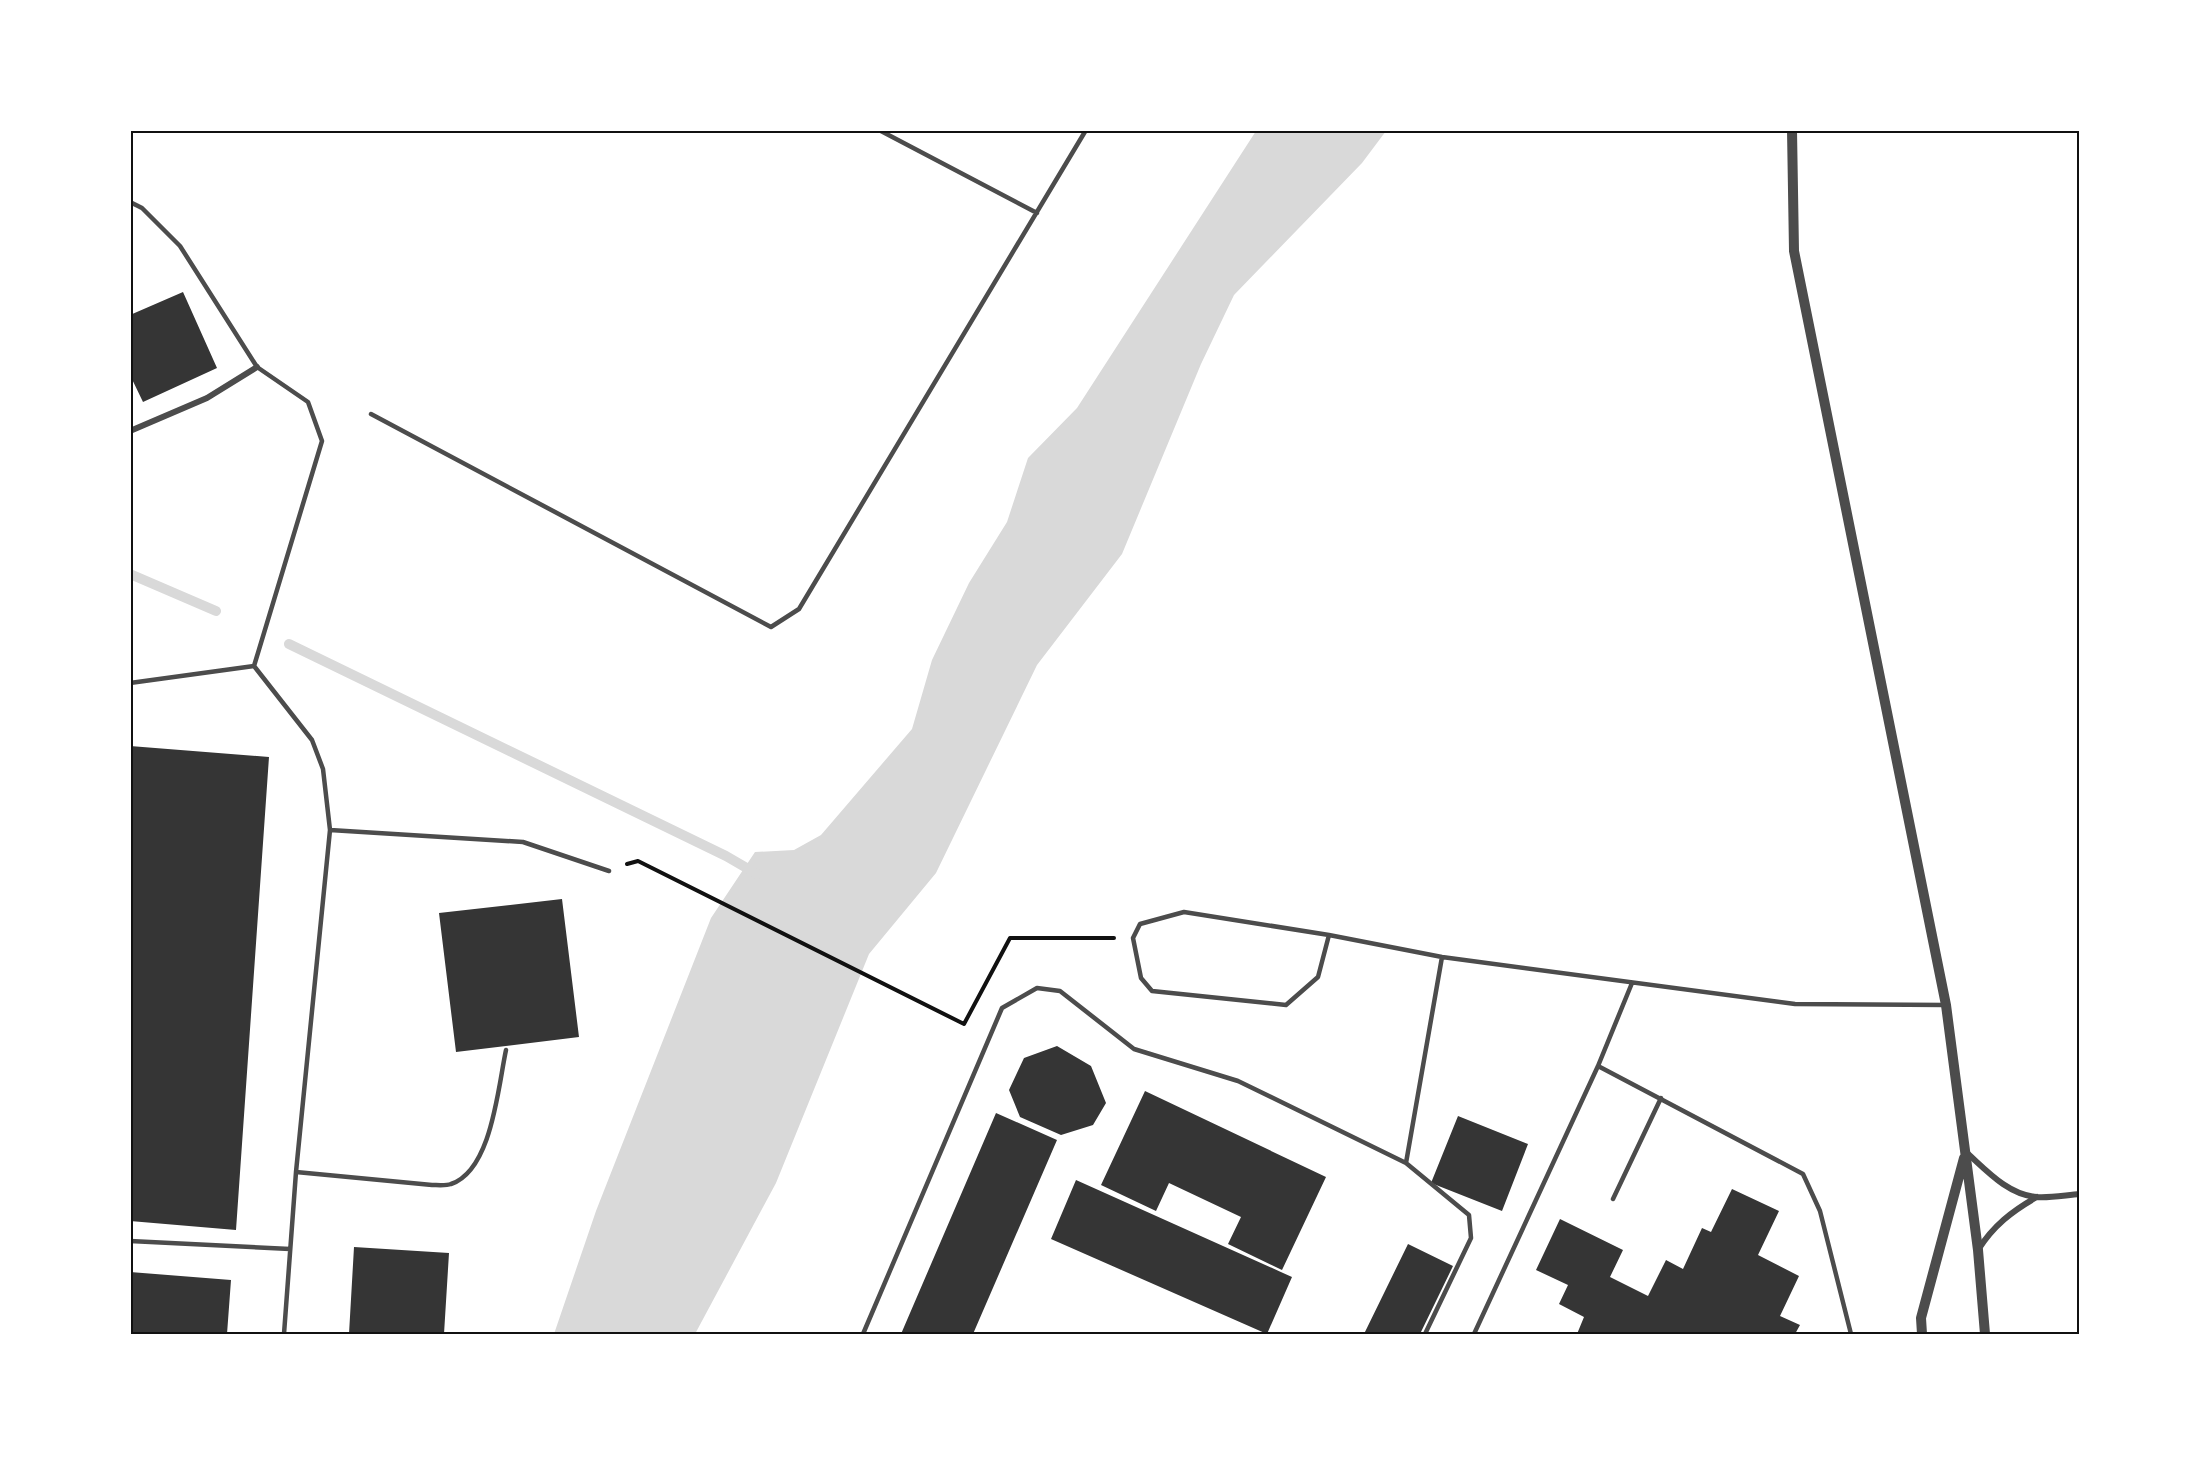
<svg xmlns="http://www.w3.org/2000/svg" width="2210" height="1465" font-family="'Exo 2',sans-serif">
<rect width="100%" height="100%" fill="#fff"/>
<path fill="#d9d9d9" d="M1256,131H1386L1362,163L1234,295L1201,364L1122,554L1037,665L936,873L869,954L776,1183L695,1334H554L596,1211L711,918L755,852L794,850L821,835L912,729L932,660L969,583L1007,522L1028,458L1077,408Z"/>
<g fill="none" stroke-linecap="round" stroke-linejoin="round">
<path stroke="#d9d9d9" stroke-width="10" d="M130,574L216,611
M289,644L726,856L757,874"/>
</g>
<path fill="#353535" d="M183,292L217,368L143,402L130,375V315Z
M130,746L269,757L236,1230L130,1221Z
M562,899L579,1037L456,1052L439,913Z
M1057,1046L1091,1066L1106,1103L1093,1125L1061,1135L1020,1117L1009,1090L1024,1058Z
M1145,1091L1326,1177L1282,1270L1228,1244L1241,1217L1169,1183L1156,1211L1101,1185Z
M996,1113L1057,1140L973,1334H901Z
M1458,1116L1528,1144L1502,1211L1431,1183Z
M1076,1180L1292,1277L1267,1334L1051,1239Z
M1732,1189L1779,1211L1758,1255L1799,1276L1780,1316L1800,1325L1795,1334H1577L1584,1317L1559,1304L1568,1285L1536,1270L1560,1219L1623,1250L1610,1277L1648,1296L1666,1260L1683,1269L1702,1228L1711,1232Z
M1408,1244L1453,1266L1420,1334H1364Z
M354,1247L449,1253L444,1334H349Z
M130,1272L231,1280L227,1334H130Z"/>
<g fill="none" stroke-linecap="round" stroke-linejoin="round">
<path stroke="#111" stroke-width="4" d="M627,864L638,861L964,1024L1010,938H1114"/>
<path stroke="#4c4c4c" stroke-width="4.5" d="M879,130L1037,213
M130,202L142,208L180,246L257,367L308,402L322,441L254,666
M371,414L771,627L799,609L1086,130
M130,683L254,666L312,740L323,769L330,830L296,1172L284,1334
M330,830L523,842L609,871
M1184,912L1329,935L1318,977L1286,1005L1152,991L1141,978L1133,938L1140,924Z
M1329,935L1442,957L1795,1004L1945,1005
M1598,1066L1803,1174L1820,1211L1851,1334
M296,1172L432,1185C437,1185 446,1186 451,1184C492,1170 498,1087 506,1050
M1613,1199L1661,1098
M130,1241L290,1249
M863,1334L1002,1008L1037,988L1060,991L1134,1049L1238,1081L1406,1163
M1425,1334L1471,1238L1469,1215L1406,1163L1442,957
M1474,1334L1598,1066L1632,983"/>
<path stroke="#4c4c4c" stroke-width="6" d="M130,431L207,398L257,367
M1966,1152C1986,1170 2008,1195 2037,1197C2050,1198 2066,1195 2080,1194
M1978,1250C1993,1226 2012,1211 2037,1197"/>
<path stroke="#4c4c4c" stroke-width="10" d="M1792,130L1794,251L1946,1005L1978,1250L1985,1334
M1922,1334L1921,1318L1964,1158"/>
</g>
<rect width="2210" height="1465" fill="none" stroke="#ffffff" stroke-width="264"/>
<rect x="132" y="132" width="1946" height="1201" fill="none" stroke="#111" stroke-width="2"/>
</svg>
